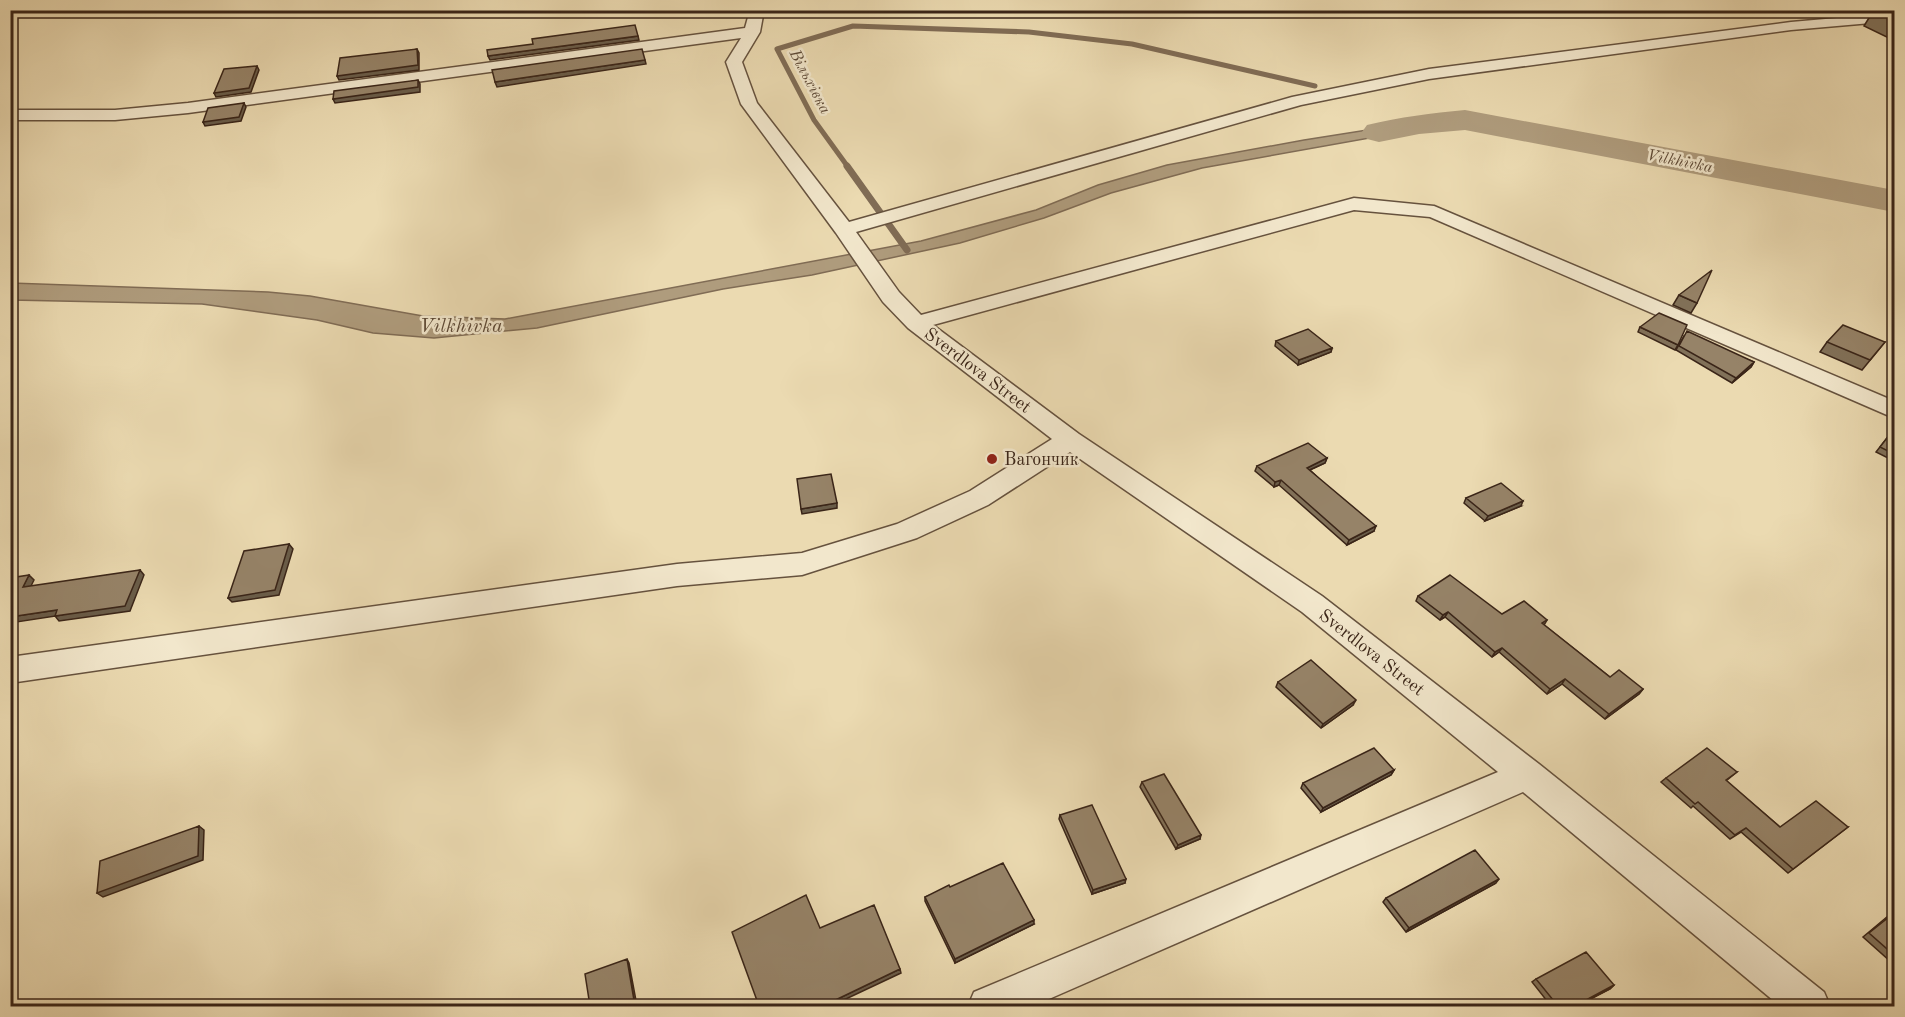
<svg xmlns="http://www.w3.org/2000/svg" width="1905" height="1017" font-family="'Old Standard TT',serif">
<rect width="100%" height="100%" fill="#ebdab1"/>
<filter id="stains"><feTurbulence type="fractalNoise" baseFrequency=".00333" numOctaves="4"/><feColorMatrix values="0 0 0 0 .2 0 0 0 0 .09 0 0 0 0 .02 0 0 0 .5 -.17"/></filter>
<radialGradient id="worn" r=".72"><stop offset=".6" stop-color="#630" stop-opacity="0"/><stop offset="1" stop-color="#630" stop-opacity=".3"/></radialGradient>
<path fill="#af9c7d" stroke="#806c55" stroke-width="1.5" d="M1443,118L1448,124L1202,168L1111,193L1044,218L960,243L812,275L723,289L537,328L434,338L373,333L317,320L202,304L11,300V283L268,292L310,296L423,316L505,319L921,241L1036,210L1098,185L1167,165L1304,140Z"/>
<g fill="none" stroke-linecap="round" stroke-linejoin="round">
<path stroke="#806c55" stroke-width="5" d="M848,167L814,120L777,49L853,26L1029,32L1132,44L1315,86"/>
<path stroke="#806c55" stroke-width="7" d="M847,166L907,250"/>
<path fill="#af9c7d" fill-rule="evenodd" d="M1465,110L1894,190V212L1465,130L1419,134L1379,142L1367,139L1362,132L1367,125C1400,117 1432,113 1465,110Z"/>
<defs>
<path id="minor" d="M750,10H764L760,32L742,62L757,103L849,222L1292,97L1429,69L1791,22L1894,13V21L1791,30L1429,79L1301,105L856,232L899,292L921,315L1354,198L1434,206L1894,401V418L1430,217L1354,210L933,325L1079,434L1322,596L1539,764L1824,992L1830,1006H1780L1523,792L1033,1006H968L974,992L1498,772L1302,612L1070,452L988,505L917,538L802,575L677,586L10,683V657L677,564L802,553L897,524L970,491L1052,439L908,328L883,302L836,233L741,104L726,62L741,38L188,113L115,120H10V110H115L188,103L745,28Z"/>
</defs>
<use href="#minor" stroke="#66523e" stroke-width="3"/>
<use href="#minor" fill="#f2e7cc" fill-rule="evenodd"/>
</g>
<path fill="#817159" stroke="#3a2518" stroke-width="1.5" d="M1832,10H1894V40H1893L1864,26L1872,13L1842,15Z
M1679,295L1697,303L1691,313L1673,305Z
M1640,327L1678,345L1675,350L1638,332Z
M1684,336L1754,362L1751,367L1732,383L1676,350Z
M1276,341L1332,348L1331,352L1298,365L1275,346Z
M1827,342H1885L1862,370L1820,352Z
M1894,429V461L1876,452Z
M1327,458L1325,463L1310,470L1374,531L1347,545L1279,485L1274,487L1255,471L1257,466Z
M1466,498L1521,506L1485,521L1464,503Z
M1418,596L1502,614L1547,620L1544,625L1610,677L1643,689L1639,694L1605,719L1562,684L1547,694L1499,652L1492,657L1445,617L1440,620L1416,601Z
M1278,682L1353,705L1321,728L1276,687Z
M1394,770L1391,775L1321,812L1301,788L1303,783Z
M1737,772L1726,781L1780,827H1848L1788,873L1741,832L1730,839L1693,806L1691,808L1661,782L1666,778Z
M1142,782L1200,839L1176,849L1140,787Z
M1060,815L1125,883L1092,894L1059,819Z
M1496,883L1406,932L1383,902L1386,898Z
M950,887L1034,924L955,963L925,901V897Z
M1894,911V959L1890,961L1863,937Z
M1536,979L1614,985L1610,989L1577,1006H1551L1532,982Z"/>
<path fill="#695c49" stroke="#3a2518" stroke-width="1.5" d="M638,36L639,40L490,60L488,56Z
M417,49L419,53V70L339,80L337,76Z
M645,60L646,64L497,87L495,82Z
M257,66L259,70L251,92L216,97L214,93Z
M418,80L420,84V92L335,103L333,99Z
M244,103L246,107L241,121L205,126L203,122Z
M1332,348L1331,352L1298,365L1299,360Z
M1754,362L1751,367L1732,383L1736,378Z
M1327,458L1325,463L1305,472L1307,468Z
M1281,480L1279,485L1274,487L1275,482Z
M1523,501L1521,506L1485,521L1488,516Z
M837,503V508L802,514L801,509Z
M1376,526L1374,531L1347,545L1349,540Z
M289,544L293,549L279,595L232,602L228,598Z
M140,570L144,575L130,611L59,621L55,616Z
M29,575L34,580L28,592L23,587Z
M57,610L62,615L10,623V617Z
M1448,612L1445,617L1440,620L1443,615Z
M1502,648L1499,652L1492,657L1495,652Z
M1565,679L1562,684L1547,694L1550,689Z
M1643,689L1639,694L1605,719L1609,714Z
M1356,700L1353,705L1321,728L1323,724Z
M1394,770L1391,775L1321,812L1323,808Z
M199,826L204,830L203,860L103,897L97,893Z
M1201,835L1200,839L1176,849L1178,845Z
M1126,879L1125,883L1092,894L1093,890Z
M1499,879L1496,883L1406,932L1409,928Z
M1034,920V924L955,963V959Z
M627,959L629,963L637,1006H635Z
M900,969L901,973L831,1006H823Z
M1614,985L1610,989L1577,1006H1575Z"/>
<path fill="#968368" stroke="#3a2518" stroke-width="1.5" d="M1882,10H1894V16Z
M635,25L638,36L488,56L487,50L533,44L532,39Z
M417,49L418,65L337,76L340,58Z
M642,49L645,60L495,82L492,70Z
M257,66L249,88L214,93L224,69Z
M418,80V87L333,99L334,91Z
M244,103L239,117L203,122L208,108Z
M1712,270L1697,303L1679,295Z
M1659,313L1687,325L1678,345L1640,327Z
M1843,325L1885,342L1870,360L1827,342Z
M1308,329L1332,348L1299,360L1276,341Z
M1687,331L1754,362L1736,378L1679,346Z
M1894,429V454L1880,447Z
M1308,443L1327,458L1307,468L1376,526L1349,540L1281,480L1275,482L1257,466Z
M831,474L837,503L801,509L797,479Z
M1501,483L1523,501L1488,516L1466,498Z
M289,544L275,590L228,598L244,551Z
M140,570L125,606L55,616L57,610L10,617V578L29,575L23,587Z
M1450,575L1502,614L1524,601L1547,620L1542,623L1610,677L1619,670L1643,689L1609,714L1565,679L1550,689L1502,648L1495,652L1448,612L1443,615L1418,596Z
M1311,660L1356,700L1323,724L1278,682Z
M1374,748L1394,770L1323,808L1303,783Z
M1707,748L1737,772L1726,780L1780,827L1816,801L1848,827L1793,869L1746,828L1735,835L1698,802L1695,804L1666,778Z
M1164,774L1201,835L1178,845L1142,782Z
M1092,805L1126,879L1093,890L1060,815Z
M199,826L198,856L97,893L100,861Z
M1475,850L1499,879L1409,928L1386,898Z
M1003,863L1034,920L955,959L925,897L949,885L950,887Z
M806,895L820,928L874,905L900,969L823,1006H759L732,932Z
M1894,913V955L1869,933Z
M1586,952L1614,985L1575,1006H1558L1536,979Z
M627,959L635,1006H590L585,974Z"/>
<circle fill="#8f2418" stroke="#f2e7cc" stroke-width="2" cx="992" cy="459" r="6"/>
<g text-anchor="middle" stroke-width="5" stroke-linejoin="round" paint-order="stroke">
<g font-size="16" font-style="italic" fill="#5d4936" stroke="#f2e7cc">
<text transform="translate(811 81) rotate(62)" y="6">Вільхівка</text>
<text transform="translate(1680 160) rotate(11)" y="6">Vilkhivka</text>
</g>
<g font-size="18" fill="#3a2518" stroke="#f2e7cc">
<text transform="translate(978 370) rotate(37)" y="6">Sverdlova Street</text>
<text transform="translate(1372 652) rotate(38)" y="6">Sverdlova Street</text>
</g>
<g font-size="18" fill="#3a2518" stroke="#f2e7cc" text-anchor="start">
<text x="1004" y="465">Вагончик</text>
</g>
<g font-size="20" font-style="italic" fill="#5d4936" stroke="#f2e7cc">
<text x="461" y="332">Vilkhivka</text>
</g>
</g>
<rect width="1905" height="1017" fill="none" stroke="#ebdab1" stroke-width="36"/>
<rect x="12" y="12" width="1881" height="993" fill="none" stroke="#3a2518" stroke-width="3"/>
<rect x="18" y="18" width="1869" height="981" fill="none" stroke="#3a2518" stroke-width="1.5"/>
<rect width="100%" height="100%" filter="url(#stains)"/>
<rect width="100%" height="100%" fill="url(#worn)"/>
</svg>
